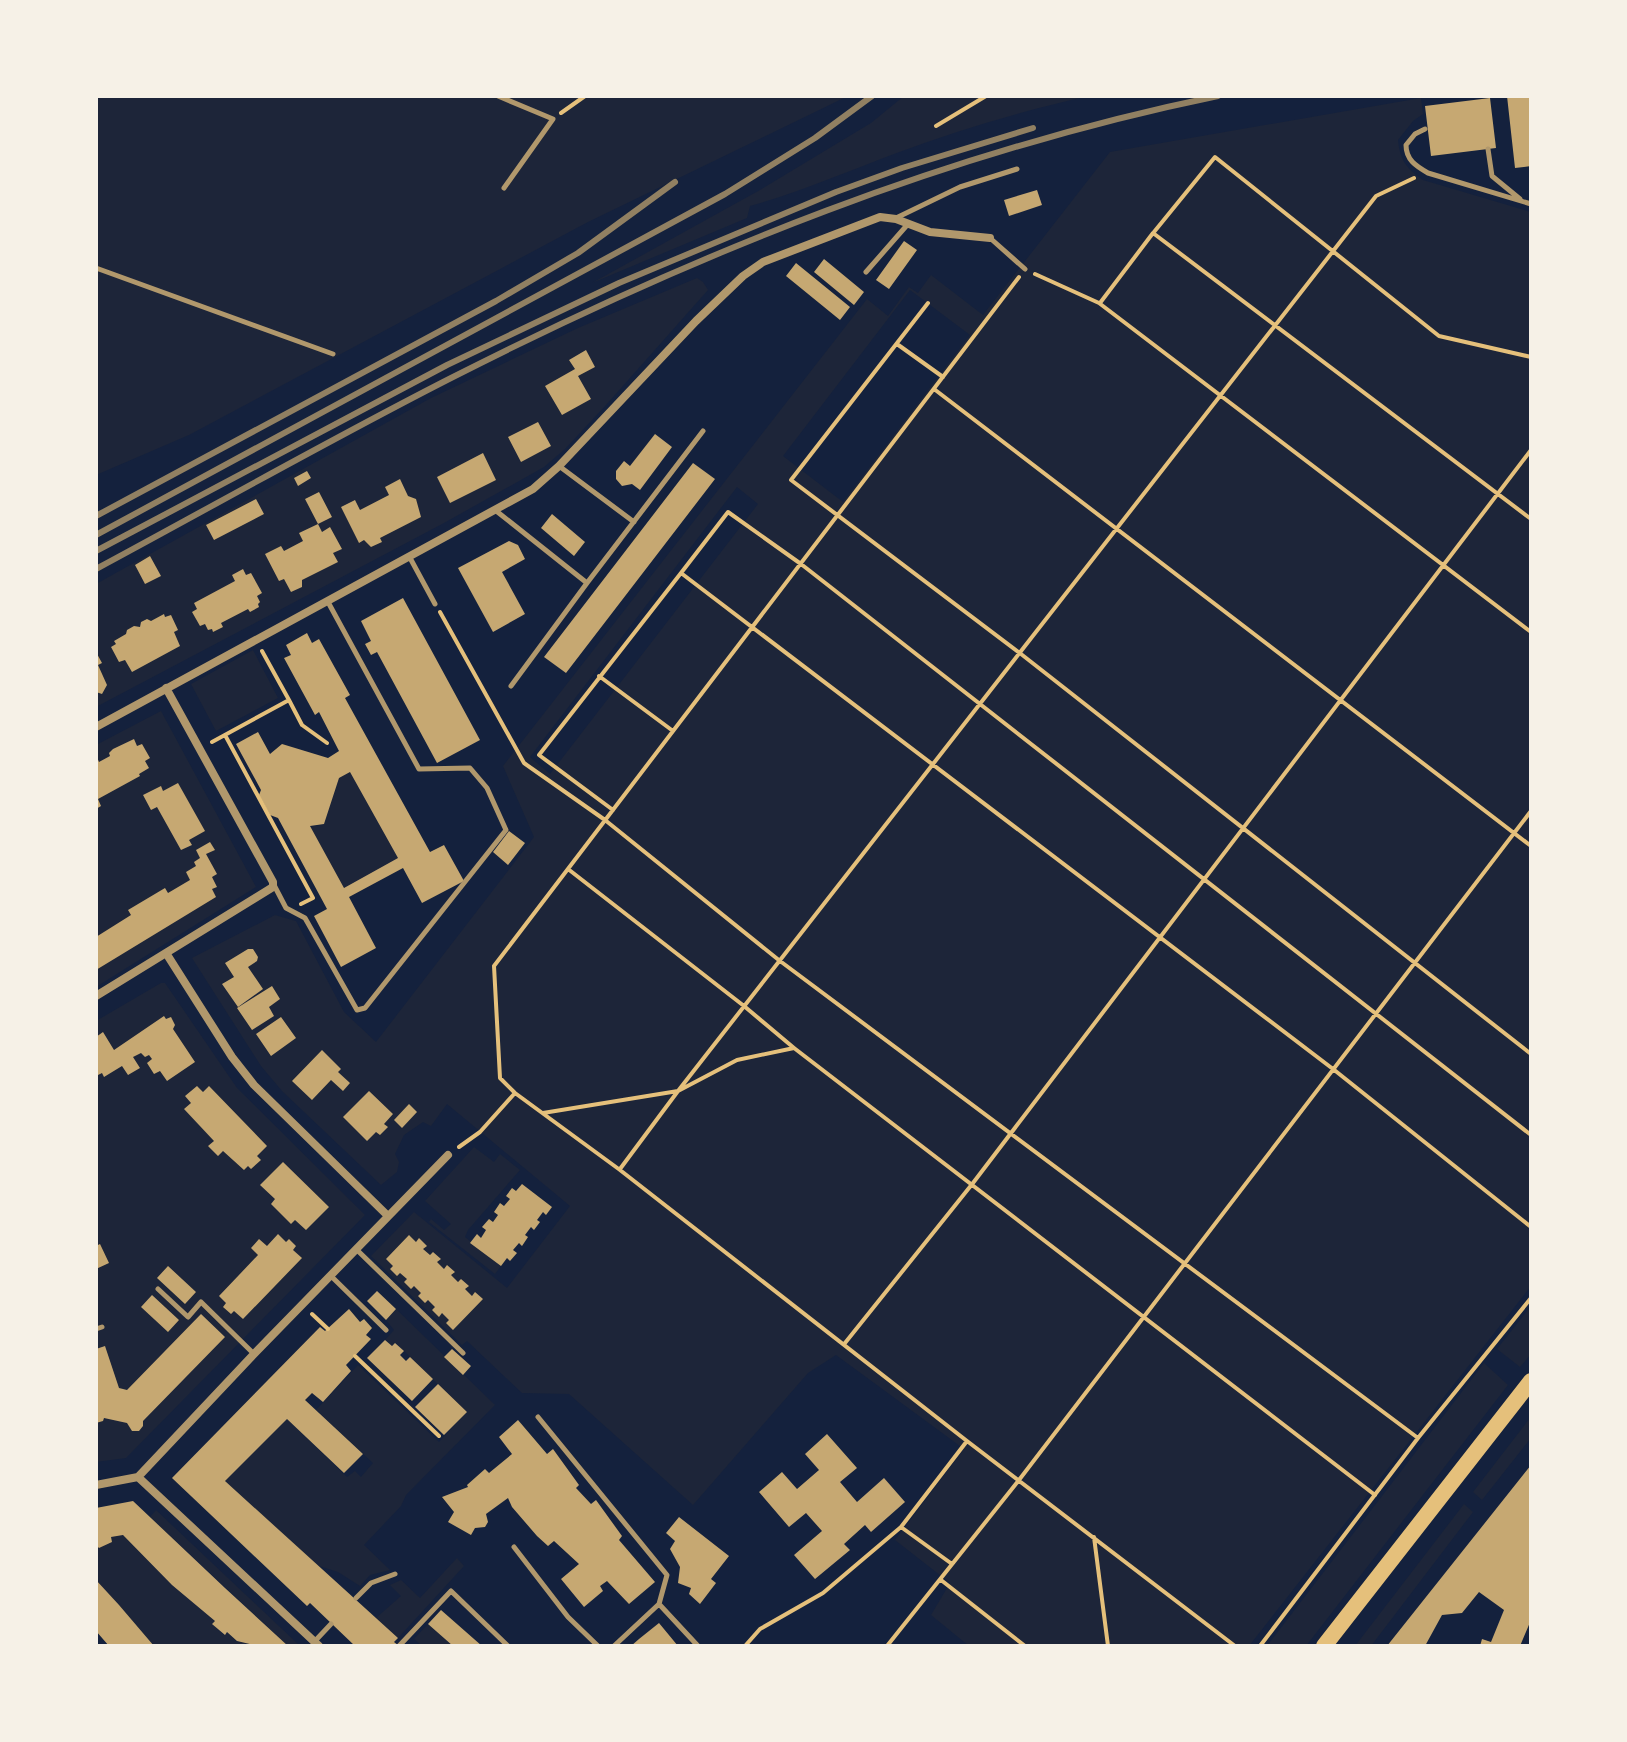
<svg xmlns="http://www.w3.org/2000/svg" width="1627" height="1742" font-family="'Zilla Slab',serif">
<rect width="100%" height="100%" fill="#14213d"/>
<path fill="#1d2539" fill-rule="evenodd" d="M96,96H848L588,222L189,435L96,475Z
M904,96H1088C1023,111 957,130 894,154C846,172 800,192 750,206L747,218L592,283L760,190L871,123Z
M1421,98L1423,114L1413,121L1398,140C1400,160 1406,168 1423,180L1531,212V1286L1249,1646H969L931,1615L950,1583L895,1540L964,1449L836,1355L808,1373L693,1505L569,1394L522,1393L467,1341L462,1345L371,1256L414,1212L507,1288L570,1206L447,1104L431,1126L423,1122L404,1135L395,1154L399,1162L397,1172L381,1185L282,1091L261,1066L192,958L275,915L296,921L344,1012L376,1042L534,837L503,766L867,299L888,316L909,287L918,293L931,275L983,315L1110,152ZM910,290L970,335L843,502L783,456ZM737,487L758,504L550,774L530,757Z
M697,278L703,282L708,290L606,405L565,449L544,467L444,523L96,707V584L431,398L578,328Z
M253,650L278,698L216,731L191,684Z
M161,711L256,887L96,987V745Z
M350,772L398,858L344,888L310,827L324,824L339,778Z
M161,983H165L237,1088L365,1215L126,1458L96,1462V1021Z
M474,1147L494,1162L500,1154L520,1170L468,1230L465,1237L501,1266L495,1274L429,1222L431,1219L444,1230L451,1224L425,1201Z
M1531,1306V1354L1520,1367L1497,1349Z
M396,1309L495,1405L406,1495L401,1506L364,1545L390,1570L370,1575L360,1586L338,1572L316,1565L225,1481L287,1419L347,1477L355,1471L361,1477L373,1463L316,1410L358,1365L439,1442L466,1412L396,1343L392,1346L385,1340L394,1330L386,1320Z
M1484,1363L1508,1385L1306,1646H1267Z
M1530,1418L1531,1438L1482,1500L1473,1492Z
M1464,1504L1473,1512L1371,1646H1355Z
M156,1510L299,1645L288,1646L150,1517Z
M123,1535L172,1585L215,1621L213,1625L224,1635L227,1632L237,1641L258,1646H154L96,1580V1545L99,1548L111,1537Z
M457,1558L464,1566L398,1638L376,1618L401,1596L390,1585L401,1580L420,1598Z
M428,1624L453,1646H422L414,1639Z"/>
<path fill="#c6a872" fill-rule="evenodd" d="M1507,96H1531V166L1515,168Z
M1490,98L1496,148L1431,156L1425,106Z
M1037,190L1042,205L1009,216L1004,200Z
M904,241L917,250L889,289L876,280Z
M824,259L864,292L854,305L814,272Z
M796,263L850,307L840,320L786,276Z
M586,350L595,367L578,376L591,399L562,415L545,386L575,369L569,360Z
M538,422L551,446L521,462L508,437Z
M655,434L672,447L640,490L632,484L622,486L616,479V471L624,461L630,466Z
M483,453L496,480L450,503L437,477Z
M693,463L715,479L566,673L544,657Z
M307,471L311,478L298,486L294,478Z
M400,479L408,496L416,499L421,517L380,538L382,542L371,547L364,540L359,543L341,507L355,500L360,510L389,495L385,487Z
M319,492L332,517L318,524L305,499Z
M256,499L264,514L214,540L206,525Z
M552,514L585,542L574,556L541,528Z
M318,524L322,532L330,527L342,549L333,553L338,562L302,580V587L291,592L284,579L279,581L265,554L281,546L284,551L303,541L299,533Z
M509,541L518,545L525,559L502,572L525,614L493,632L458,568Z
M150,556L161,576L145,584L135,565Z
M243,569L246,575L251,573L262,593L257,596L260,602L258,604L259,607L250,612L248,609L221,623L223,627L213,632L212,629L208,630L205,624L200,626L192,612L197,609L194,603L235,581L232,575Z
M403,598L480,740L437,763L377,652L371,655L365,644L371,641L361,621Z
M164,614L165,617L171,615L178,630L174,632L180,646L132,672L125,660L119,662L111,647L116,644L114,641L126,634L127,630L134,626L140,627L141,622L147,619L151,621Z
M307,633L312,643L319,639L350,695L345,698L430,852L444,845L464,881L422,903L403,868L349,897L376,948L341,967L314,916L327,909L278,818L270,815L259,795L261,790L236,744L258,732L270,754L282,744L328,758L339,751L319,712L315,715L284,658L291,655L286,645ZM350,772L398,858L344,888L310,826L324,824L339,778Z
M96,652L102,663L98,665L107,685L102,694L96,692Z
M134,739L137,746L142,744L150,758L145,761L149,768L139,774L140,776L98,799L101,806L96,809V755L99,762L110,756L109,753L113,749Z
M178,783L205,831L189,840L192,845L181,850L157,807L151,810L143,795L161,786L163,791Z
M509,831L525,843L508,865L493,852Z
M210,842L215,850L206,854L217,874L212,877L217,887L212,889L216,897L96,970V937L131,915L128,910L165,888L168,893L190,880L186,872L196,866L194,862L200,858L196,850Z
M248,949H253L258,957L257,961L248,967L263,989L238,1007L222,984L234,977L225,963Z
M272,986L280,999L269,1007L274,1016L252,1030L237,1008Z
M164,1016L166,1019L171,1017L175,1025L173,1029L195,1062L167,1081L160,1071L154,1074L147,1063L152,1059L149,1055L145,1057L141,1053L133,1057L140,1068L128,1075L122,1066L104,1077L102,1073L96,1076V1037L103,1032L114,1050Z
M281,1017L296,1038L271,1056L256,1034Z
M322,1050L341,1069L338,1072L350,1083L343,1091L331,1080L312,1100L292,1081Z
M197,1086L203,1092L209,1086L267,1146L257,1156L261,1160L251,1169L248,1166L244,1170L223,1151L218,1156L208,1146L214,1141L184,1109L191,1103L185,1096Z
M369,1091L393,1114L384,1124L388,1127L380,1135L376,1132L367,1141L343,1117Z
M409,1104L417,1112L402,1128L394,1120Z
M283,1162L329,1207L306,1230L295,1220L291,1224L271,1204L275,1199L260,1185Z
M522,1184L552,1207L546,1215L543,1212L537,1220L540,1222L534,1230L531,1227L525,1235L528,1237L522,1246L519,1243L513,1250L517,1253L510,1261L507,1258L501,1266L470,1243L477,1234L481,1238L486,1230L482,1227L489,1219L493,1222L498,1215L494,1212L500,1203L504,1206L510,1199L506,1196L512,1188L516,1191Z
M278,1234L286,1242L289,1239L296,1246L293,1250L302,1258L243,1319L234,1311L231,1314L223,1307L226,1303L219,1296L258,1255L251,1248L259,1239L267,1246Z
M409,1235L416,1242L419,1238L427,1246L423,1249L430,1255L433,1252L441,1259L437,1262L444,1269L447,1265L455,1272L451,1275L458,1282L461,1279L469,1286L465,1289L472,1296L475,1292L483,1299L453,1330L446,1323L449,1320L442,1313L439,1317L432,1310L435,1307L428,1300L425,1303L418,1296L421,1293L414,1286L411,1289L404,1282L407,1279L400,1273L397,1276L390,1269L393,1266L386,1259Z
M100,1244L109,1263L96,1269V1246Z
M168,1266L196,1292L185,1304L157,1278Z
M377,1291L396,1309L386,1320L367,1301Z
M152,1295L179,1320L168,1332L141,1307Z
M349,1309L360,1322L364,1319L372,1328L366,1335L371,1339L346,1365L351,1371L323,1402L312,1393L305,1400L363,1454L344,1473L287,1419L225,1481L398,1638L394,1642L399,1646H355L310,1603L307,1606L172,1478L320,1327L325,1331Z
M201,1314L225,1337L143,1421V1426L139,1431H132L127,1423L104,1418L103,1421L96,1423V1349L105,1346L119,1388L127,1390Z
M385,1340L392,1346L395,1343L404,1351L400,1355L406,1361L410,1357L433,1379L412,1401L367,1358Z
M452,1349L471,1366L463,1375L444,1357Z
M438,1384L467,1412L444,1435L415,1407Z
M518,1420L547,1454L553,1449L579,1485L576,1488L591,1504L596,1500L622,1536L619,1540L655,1582L629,1604L607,1581L600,1586L603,1591L584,1607L561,1579L579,1564L554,1541L548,1546L537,1536L512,1507L508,1498L486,1514L488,1522L485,1527L475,1528L471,1535L448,1522L454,1512L442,1497L468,1487L467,1485L485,1469L489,1473L512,1454L499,1437Z
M827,1434L857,1468L840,1482L857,1502L884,1478L905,1502L871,1532L865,1525L844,1544L850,1550L815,1579L794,1555L822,1531L806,1513L789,1527L759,1492L782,1472L797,1489L819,1470L805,1454Z
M1531,1465V1620L1520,1646H1480L1482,1639L1491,1642L1504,1610L1479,1592L1462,1613L1442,1615L1425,1646H1387Z
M133,1501L225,1588L288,1646H258L237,1641L227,1632L225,1635L212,1624L215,1621L172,1585L123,1535L111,1537L112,1542L99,1548L96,1545V1508Z
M679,1517L729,1556L711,1579L716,1583L700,1604L689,1594L691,1588L678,1583L680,1567L670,1549L675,1541L666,1533Z
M96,1580L119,1605L154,1646H109L96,1631Z
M441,1610L482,1646H453L428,1624Z
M659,1623L678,1646H631L639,1639Z"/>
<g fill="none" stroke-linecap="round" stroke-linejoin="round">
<path stroke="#e5c07b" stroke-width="4" d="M561,113L585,96
M936,126L986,96
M1154,232L1215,157L1439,336L1531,357
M1035,274L1099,303L1531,632
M1019,277L494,966L500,1078L515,1093L620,1170L967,1441L1235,1646
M928,303L791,480L1021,654L1531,1054
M1100,303L1153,233L1531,519
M897,344L943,377
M934,389L1531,846
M681,573L728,512L801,564L1531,1135
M440,612L524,763L605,820L780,961L1418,1438
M599,676L673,731
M289,700L302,725L327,743
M225,735L313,898L301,904
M212,742L289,700L262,651
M613,810L539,755L681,573L1333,1069L1531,1227
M568,869L744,1006L794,1048L1375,1495
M543,1113L678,1091L737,1060L794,1048
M459,1147L480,1132L515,1093
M620,1169L678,1091L1376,196L1414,178
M312,1314L328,1329
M845,1343L973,1183L1531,450
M355,1356L439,1436
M1094,1537L1108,1646
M952,1564L901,1527L967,1441
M941,1580L1025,1646
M745,1646L760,1629L823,1593L901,1527
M887,1646L1019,1480L1531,811
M1260,1646L1418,1438L1531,1298"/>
<path stroke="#b1986c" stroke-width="5" d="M498,96L553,119L504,188
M1425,129L1415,134L1406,145C1406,160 1416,166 1428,173L1531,204
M1488,149L1492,176L1520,199
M896,218L960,187L1017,169
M990,238L1025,269
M96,268L333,354
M866,272L908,224
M559,466L634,522
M495,510L587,583L703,431
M409,556L435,604
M511,686L587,583
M274,885L286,908L305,918L357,1010L365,1008L506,830L487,788L470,768L419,769L328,602
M356,1249L463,1353
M331,1276L386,1330
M158,1289L188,1317L201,1302L254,1354
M96,1329L102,1327
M538,1417L667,1575L659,1604L614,1646
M514,1547L568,1617L598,1646
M356,1598L371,1583L395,1574
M659,1604L698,1646
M315,1641L331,1624
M399,1646L451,1591L508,1646"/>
<path stroke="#b1986c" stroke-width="8" d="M96,727L533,489L559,466L696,321L743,276L763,262L880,217L896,219L930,232L990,238
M166,953L232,1057L254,1085L387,1215
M96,996L273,887V882L166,688
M138,1477L254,1354L448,1155
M138,1477L319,1646
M96,1485L138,1477"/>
<path stroke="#e5c07b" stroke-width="16" d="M1324,1646L1531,1381"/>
<path stroke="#918062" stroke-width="6" d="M96,516L496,301L578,253L675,182
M96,535L725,194L815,138L872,96
M96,551L447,365L619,283L836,192L902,168L1033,128
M96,569C215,505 333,438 453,377C697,253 950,151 1218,96"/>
</g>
<rect width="1627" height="1742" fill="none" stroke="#f6f1e7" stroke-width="196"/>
</svg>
